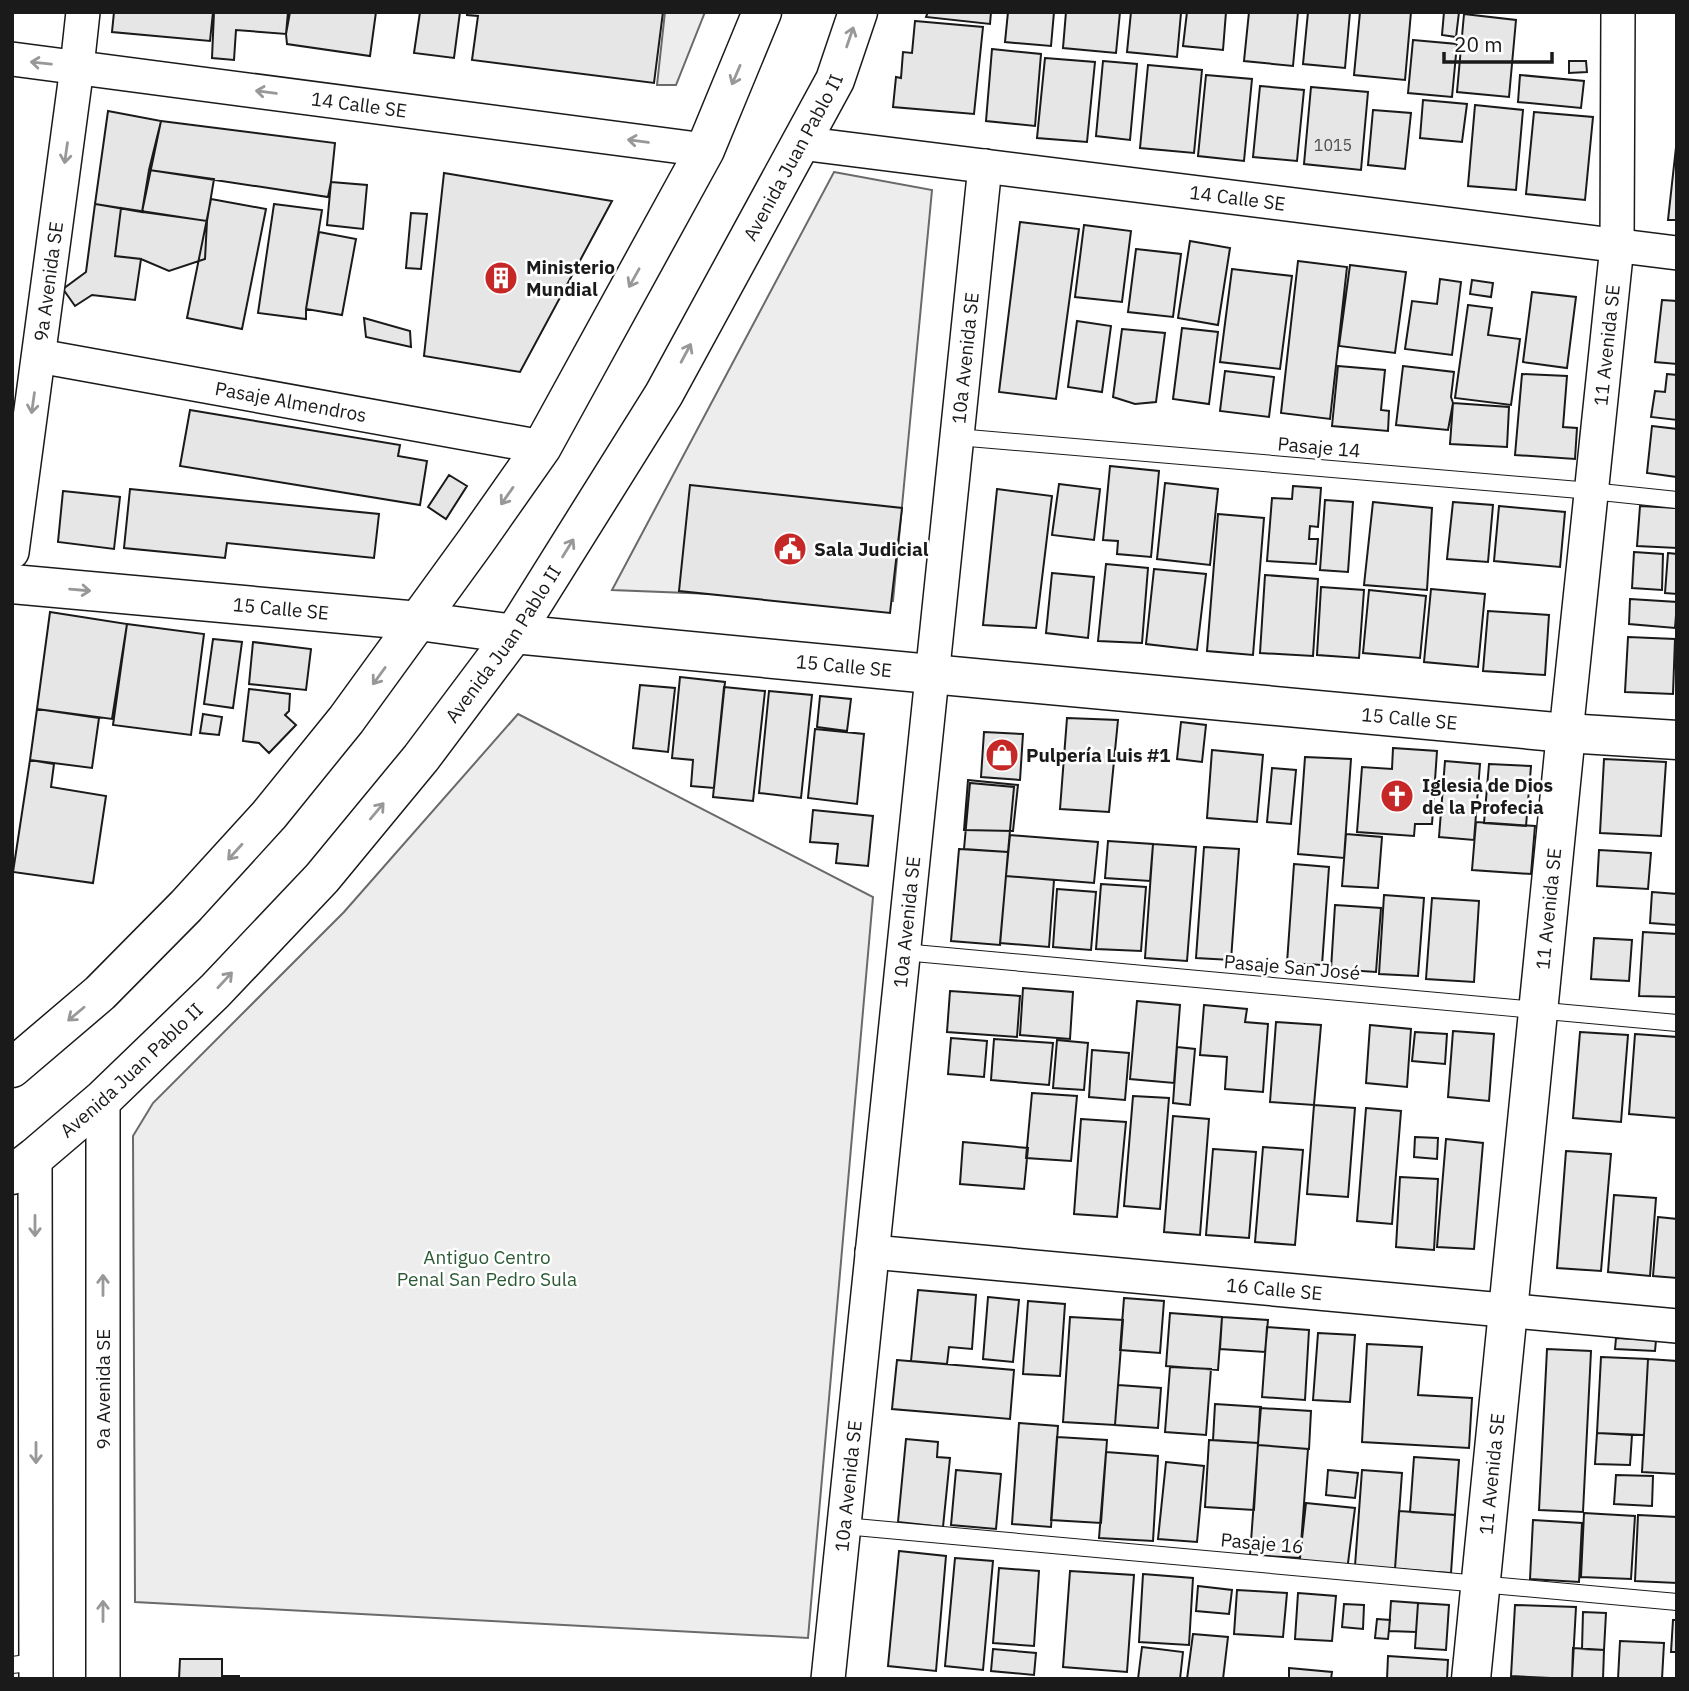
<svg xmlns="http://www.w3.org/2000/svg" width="1689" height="1691" font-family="'IBM Plex Sans',sans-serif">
<rect width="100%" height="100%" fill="#fff"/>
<path fill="#ededed" stroke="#6a6a6a" stroke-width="2" d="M665,12H705L676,85H657Z
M834,172L932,190L893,601L612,590Z
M518,714L873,897L808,1638L135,1602L133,1136L153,1103L344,912Z"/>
<path fill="#e6e6e6" stroke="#1a1a1a" stroke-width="2" d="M114,12H213L210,41L112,32Z
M214,12H288L286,34L236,30L234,60L212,58Z
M290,12H376L370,56L287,44L286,34Z
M420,12H460L454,58L414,53Z
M467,12H663L654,83L472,60L478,16L467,15Z
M928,12H991L990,24L926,17Z
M1008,12H1054L1051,46L1005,42Z
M1066,12H1120L1116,53L1063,48Z
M1131,12L1181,13L1177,57L1127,52Z
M1187,12H1226L1223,50L1183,46Z
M1249,12H1298L1293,66L1244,61Z
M1308,12H1350L1345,68L1303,64Z
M1360,12H1411L1405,80L1354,75Z
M1444,12H1459L1456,37L1442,35Z
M1464,14L1516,20L1509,97L1457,92Z
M915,21L983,27L974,114L893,107L896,77L901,78L903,52L912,53Z
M1413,40L1457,44L1452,97L1408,93Z
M992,49L1041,54L1035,126L986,121Z
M1045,58L1095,62L1087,142L1037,138Z
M1103,61L1137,64L1130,140L1096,136Z
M1569,61H1586L1587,72L1569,73Z
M1148,65L1202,70L1194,153L1140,148Z
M1206,75L1252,79L1244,161L1198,156Z
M1520,75L1584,81L1581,108L1518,102Z
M1260,86L1304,90L1297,161L1253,157Z
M1311,87L1368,92L1361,170L1304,164Z
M1423,100L1467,104L1462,142L1420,138Z
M1475,105L1523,110L1516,190L1468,186Z
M1373,110L1411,113L1405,169L1368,165Z
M108,111L161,121L142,212L95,204Z
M1534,112L1593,117L1585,200L1526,194Z
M161,121L335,143L331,182L328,197L149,170Z
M1677,138V220H1668Z
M149,170L214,179L207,221L142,212Z
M444,173L612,201L520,372L424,356Z
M331,182L367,185L363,229L327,225Z
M211,199L266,209L242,329L187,318Z
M95,204L121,208L115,256L141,259L135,300L92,295L75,306L63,289L86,272Z
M274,204L322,210L306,309V319L258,313Z
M121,208L207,221L205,259L169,271L141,259L115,256Z
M411,213L427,214L421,269L406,268Z
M1020,222L1079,229L1056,399L999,392Z
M1084,225L1131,231L1122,302L1075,297Z
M319,232L356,239L342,315L306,309Z
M1190,241L1230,248L1218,325L1178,318Z
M1136,249L1181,254L1173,317L1128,312Z
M1298,261L1347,267L1330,419L1281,413Z
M1350,265L1406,272L1395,353L1339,346Z
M1232,269L1292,276L1280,369L1220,362Z
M1440,279L1461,282L1452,355L1405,349L1412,301L1437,304Z
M1472,280L1493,283L1491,297L1470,294Z
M1532,292L1576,297L1567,368L1523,362Z
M1662,300L1677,301V364L1655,362Z
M1468,305L1492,308L1488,335L1520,339L1511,405L1455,398Z
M364,318L410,331L411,347L366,337Z
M1077,321L1111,326L1102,392L1068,387Z
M1182,328L1218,332L1209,404L1173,399Z
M1122,329L1165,333L1156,402L1135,404L1113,397Z
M1338,366L1385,370L1381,410L1389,411L1388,431L1332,426Z
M1403,366L1454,372L1451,397L1453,403L1448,430L1396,425Z
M1225,371L1274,377L1269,417L1220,411Z
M1522,374L1567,376L1563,427L1577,428L1575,459L1515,455Z
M1667,374L1677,375V420L1651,417L1655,391L1665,392Z
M1453,403L1509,407L1507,447L1450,444Z
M190,410L400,445L398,456L427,461L420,505L180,466Z
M1652,426L1677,429V477L1647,473Z
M1110,466L1159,471L1151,557L1117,554L1118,541L1103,540Z
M449,475L467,486L446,519L428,507Z
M1165,483L1218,489L1210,565L1157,559Z
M1059,484L1100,489L1094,540L1052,535Z
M690,485L902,508L890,613L679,591Z
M1293,486L1321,488L1318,527L1310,526L1309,539H1318L1316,564L1267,561L1272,498L1292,499Z
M130,489L379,514L374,558L227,543L225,558L124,548Z
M997,489L1052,496L1036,628L983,625Z
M63,491L120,497L114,549L58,542Z
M1325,500L1353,502L1348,572L1320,570Z
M1373,502L1432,508L1427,590L1364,585Z
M1453,502L1493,505L1488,562L1447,559Z
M1499,506L1565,512L1560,567L1494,561Z
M1640,506L1677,508V548L1637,546Z
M1218,514L1264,518L1253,655L1207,651Z
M1634,552L1663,554L1662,590L1632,588Z
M1668,553L1677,554V594L1665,593Z
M1106,564L1148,568L1142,643L1098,641Z
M1154,569L1206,574L1197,650L1146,644Z
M1052,573L1094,577L1088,638L1046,633Z
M1265,575L1318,579L1313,656L1260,653Z
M1321,587L1364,590L1359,658L1317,655Z
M1431,589L1485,594L1478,667L1424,662Z
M1369,590L1426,596L1420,658L1363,653Z
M1630,599L1677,602L1675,628L1629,624Z
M1488,611L1549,615L1545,675L1483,671Z
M50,612L127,624L112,719L37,709Z
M127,624L204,634L191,735L113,725Z
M1628,637L1675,639L1673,694L1625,692Z
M213,639L242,642L233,708L204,704Z
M253,642L311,649L306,690L249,684Z
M680,677L725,682L714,788L691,786L693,760L672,758Z
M640,685L675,688L668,752L633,748Z
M724,687L765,691L753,801L713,797Z
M249,689L290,694L289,711L285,715L296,725L269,753L259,743L243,741Z
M769,691L812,695L801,798L759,793Z
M820,696L851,699L847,731L817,727Z
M37,709L99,718L92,768L30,760Z
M203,714L222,717L219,735L200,733Z
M1067,718L1118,720L1109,812L1060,809Z
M1181,722L1206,725L1202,762L1177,759Z
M815,729L864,734L857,804L808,798Z
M984,732L1023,734L1020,780L981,777Z
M1393,748L1437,751L1432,824H1415L1414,836L1357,832L1362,767L1392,769Z
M1212,750L1263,755L1257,822L1207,818Z
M1305,757L1351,759L1344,858L1298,854Z
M1604,759L1666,762L1661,836L1600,833Z
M30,760L54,764L51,787L106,796L93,883L13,872Z
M1445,761L1480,764L1474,840L1439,837Z
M1489,764L1531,766L1526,826L1484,823Z
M1272,768L1296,770L1291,824L1267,822Z
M968,780L1018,785L1013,831L964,830Z
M970,783L1014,787L1008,852L964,849Z
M813,810L873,816L868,866L836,863L838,844L810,842Z
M1476,822L1535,826L1531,874L1472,870Z
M1346,834L1382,837L1378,888L1342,886Z
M1010,835L1098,842L1094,883L1006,876Z
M1108,841L1153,844L1150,881L1105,878Z
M1153,844L1196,847L1187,961L1145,958Z
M1204,847L1239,849L1231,960L1196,958Z
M959,849L1008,852L1000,945L951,941Z
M1599,850L1651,853L1648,889L1597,886Z
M1294,864L1329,867L1322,965L1287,963Z
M1006,876L1054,880L1049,947L1000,943Z
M1101,884L1146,887L1141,951L1096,949Z
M1057,889L1096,892L1091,950L1053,947Z
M1652,892L1677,894V925L1650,923Z
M1384,895L1424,898L1418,976L1379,974Z
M1432,898L1479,901L1474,982L1426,979Z
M1335,905L1381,908L1376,972L1331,969Z
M1643,932L1677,934V997L1639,996Z
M1594,938L1632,940L1629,981L1591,979Z
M1023,988L1073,992L1070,1039L1020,1035Z
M950,991L1020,996L1017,1037L947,1032Z
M1137,1001L1180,1005L1174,1083L1130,1079Z
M1204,1005L1247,1009L1245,1022L1268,1024L1263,1092L1225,1089L1227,1057L1200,1055Z
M1276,1022L1321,1025L1314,1105L1270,1102Z
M1370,1025L1411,1029L1407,1087L1366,1083Z
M1453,1031L1494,1034L1489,1101L1448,1097Z
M1415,1032L1447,1034L1445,1064L1412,1061Z
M1580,1032L1628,1035L1621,1122L1573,1118Z
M1635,1034L1677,1037V1118L1629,1114Z
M951,1038L987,1041L984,1077L948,1074Z
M994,1039L1053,1043L1049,1085L991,1080Z
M1057,1040L1088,1043L1084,1090L1053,1088Z
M1177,1047L1195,1049L1190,1105L1173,1103Z
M1092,1050L1129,1053L1125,1100L1089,1097Z
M1032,1093L1077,1096L1071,1161L1026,1158Z
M1133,1096L1169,1098L1160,1209L1124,1206Z
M1314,1105L1355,1108L1348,1197L1307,1194Z
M1366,1108L1401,1111L1392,1224L1357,1221Z
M1173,1116L1209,1119L1200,1235L1164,1232Z
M1081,1119L1126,1122L1117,1217L1074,1214Z
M1415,1137L1438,1138L1437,1159L1414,1157Z
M1446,1139L1483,1143L1474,1249L1437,1247Z
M963,1142L1028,1148L1024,1189L960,1184Z
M1263,1147L1303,1150L1295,1245L1255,1242Z
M1213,1149L1256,1152L1249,1238L1206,1235Z
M1566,1151L1611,1154L1601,1271L1557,1268Z
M1400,1177L1438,1179L1434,1250L1396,1247Z
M1614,1195L1656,1198L1650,1276L1608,1272Z
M1658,1217L1677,1219V1278L1653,1276Z
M918,1290L976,1295L972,1349L949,1347L947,1364L911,1361Z
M988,1297L1019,1300L1013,1362L983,1359Z
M1124,1298L1164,1301L1160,1353L1120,1350Z
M1028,1301L1065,1304L1060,1376L1023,1374Z
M1170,1313L1222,1317L1218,1370L1166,1366Z
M1070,1317L1123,1320L1115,1425L1063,1422Z
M1222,1317L1268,1320L1265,1352L1220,1349Z
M1267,1327L1309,1330L1305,1400L1262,1397Z
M1318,1333L1355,1335L1350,1402L1313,1400Z
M1616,1338L1656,1340L1655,1351L1615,1349Z
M1367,1344L1422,1347L1418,1395L1472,1398L1469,1448L1362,1442Z
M1547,1349L1591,1351L1583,1512L1539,1510Z
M1601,1357L1648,1359L1644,1435L1597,1433Z
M1648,1359L1677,1361V1474L1642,1472Z
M897,1360L1014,1370L1010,1419L892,1409Z
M1170,1367L1211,1369L1206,1435L1165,1432Z
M1118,1385L1161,1388L1158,1428L1115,1425Z
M1215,1404L1261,1407L1258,1443L1213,1440Z
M1260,1408L1311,1411L1309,1449L1258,1445Z
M1019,1423L1058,1426L1051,1527L1012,1524Z
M1597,1433L1632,1435L1630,1465L1595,1464Z
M1057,1437L1107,1440L1101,1523L1051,1520Z
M906,1439L938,1442L937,1457L950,1458L943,1527L898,1522Z
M1209,1440L1258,1443L1254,1510L1205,1507Z
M1258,1445L1308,1449L1300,1558L1250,1555Z
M1106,1452L1158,1456L1153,1541L1099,1538Z
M1414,1457L1459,1460L1455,1515L1410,1512Z
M1166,1462L1204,1466L1197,1542L1158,1539Z
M956,1470L1001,1474L996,1529L951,1525Z
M1328,1470L1358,1473L1355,1498L1326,1495Z
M1362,1470L1402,1473L1395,1569L1355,1566Z
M1616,1475L1653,1476L1652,1506L1614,1504Z
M1306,1503L1355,1508L1347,1571L1299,1566Z
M1399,1511L1455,1515L1451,1573L1395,1569Z
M1584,1513L1635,1516L1631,1579L1581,1577Z
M1638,1515L1677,1517V1583L1635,1581Z
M1533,1520L1582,1523L1579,1582L1530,1579Z
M899,1551L946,1556L936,1671L888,1666Z
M955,1558L993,1561L983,1670L945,1666Z
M999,1568L1039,1571L1034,1646L993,1643Z
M1070,1571L1134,1575L1127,1672L1063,1667Z
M1143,1574L1193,1578L1189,1645L1139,1642Z
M1198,1586L1232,1590L1229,1614L1196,1611Z
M1237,1590L1287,1593L1283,1637L1234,1634Z
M1298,1593L1336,1596L1332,1641L1295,1639Z
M1391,1601L1418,1603L1416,1632L1389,1631Z
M1418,1603L1449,1605L1446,1650L1415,1648Z
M1344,1604L1364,1605L1363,1629L1342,1627Z
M1515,1605L1576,1607L1572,1679L1511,1676Z
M1583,1612L1606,1613L1604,1650L1582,1649Z
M1377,1619L1390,1620L1388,1639L1375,1638Z
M1673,1620H1677V1652H1671Z
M1193,1634L1228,1637L1223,1679H1187Z
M1620,1641L1664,1643L1662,1679H1618Z
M1142,1647L1183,1652L1180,1679H1138Z
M1573,1648L1604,1650L1603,1679H1572Z
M993,1649L1036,1653L1034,1675L991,1671Z
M1388,1656L1448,1660L1447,1679H1387Z
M180,1659H222V1676H239V1679H179Z
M1289,1668L1332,1672L1331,1679H1289Z"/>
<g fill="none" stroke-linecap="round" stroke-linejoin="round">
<defs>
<path id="lane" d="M957,437L1591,491L1677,500
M903,952L1677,1023
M844,1526L1677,1602
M12,1665L36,1662"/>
<g id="street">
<path id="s1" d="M12,59L705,150"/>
<path id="s2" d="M800,143L1677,253"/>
<path id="s3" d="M39,356L542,447"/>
<path id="s4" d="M12,552L77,67L83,12"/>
<path id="s5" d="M1566,733L1617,246L1618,12"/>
<path d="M35,1157L36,1679"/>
<path id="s6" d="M872,1252L1677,1326"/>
<path d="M103,1679V1099"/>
<path id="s7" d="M828,1679L985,166"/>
</g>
<g id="secondary">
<path id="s8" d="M12,584L419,621L514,634L931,674L1566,733L1677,740"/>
<path id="s9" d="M1471,1679L1566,733"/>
</g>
<g id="highway">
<path d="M12,1068L100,993L186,906L269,815L346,720L476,541L542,447L705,150L762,12"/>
<path id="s10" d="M12,1175L35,1157L103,1099L215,991L322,878L421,758L514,634L664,394L835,80L858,12"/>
</g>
</defs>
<use href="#lane" stroke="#1a1a1a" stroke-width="18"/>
<use href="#street" stroke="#1a1a1a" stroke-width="36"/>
<use href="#secondary" stroke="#1a1a1a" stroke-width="41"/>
<use href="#highway" stroke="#1a1a1a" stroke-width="41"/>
<use href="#lane" stroke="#fff" stroke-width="16"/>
<use href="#street" stroke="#fff" stroke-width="33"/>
<use href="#secondary" stroke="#fff" stroke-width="38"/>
<use href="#highway" stroke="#fff" stroke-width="38"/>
</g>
<defs><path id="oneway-shaft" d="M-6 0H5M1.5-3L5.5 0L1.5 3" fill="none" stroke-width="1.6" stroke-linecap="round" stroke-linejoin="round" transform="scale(1.75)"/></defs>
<g stroke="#989898">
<use href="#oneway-shaft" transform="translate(850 37) rotate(-71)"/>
<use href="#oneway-shaft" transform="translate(41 63) rotate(-174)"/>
<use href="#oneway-shaft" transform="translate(736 75) rotate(113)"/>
<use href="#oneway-shaft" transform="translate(266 92) rotate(-172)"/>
<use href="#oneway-shaft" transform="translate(638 141) rotate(-172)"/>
<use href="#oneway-shaft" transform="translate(66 153) rotate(98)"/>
<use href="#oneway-shaft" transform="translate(634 278) rotate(119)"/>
<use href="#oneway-shaft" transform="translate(686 353) rotate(-62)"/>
<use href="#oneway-shaft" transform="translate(33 403) rotate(98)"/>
<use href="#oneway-shaft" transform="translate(507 496) rotate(125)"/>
<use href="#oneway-shaft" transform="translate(568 548) rotate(-58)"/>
<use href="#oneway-shaft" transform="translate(80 590) rotate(5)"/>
<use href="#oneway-shaft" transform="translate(379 676) rotate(126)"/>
<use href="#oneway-shaft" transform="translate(377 811) rotate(-50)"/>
<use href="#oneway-shaft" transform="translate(235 852) rotate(132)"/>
<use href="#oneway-shaft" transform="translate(225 980) rotate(-47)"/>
<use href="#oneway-shaft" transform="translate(76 1014) rotate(140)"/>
<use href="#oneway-shaft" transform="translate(35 1226) rotate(90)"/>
<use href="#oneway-shaft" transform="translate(103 1285) rotate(-90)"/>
<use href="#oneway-shaft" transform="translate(36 1453) rotate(90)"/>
<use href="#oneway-shaft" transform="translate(103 1611) rotate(-90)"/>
</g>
<defs>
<symbol id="building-disc" viewBox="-11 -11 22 22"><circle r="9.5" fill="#c62828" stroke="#fff"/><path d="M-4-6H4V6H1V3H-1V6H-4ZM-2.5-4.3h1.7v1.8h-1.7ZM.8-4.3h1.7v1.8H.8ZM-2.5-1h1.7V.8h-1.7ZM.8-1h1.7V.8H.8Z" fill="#fff"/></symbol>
<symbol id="civic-disc" viewBox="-11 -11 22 22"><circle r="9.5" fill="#c62828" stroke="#fff"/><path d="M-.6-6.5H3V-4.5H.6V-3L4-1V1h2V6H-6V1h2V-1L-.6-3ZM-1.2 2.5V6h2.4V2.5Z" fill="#fff"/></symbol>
<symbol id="shop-disc" viewBox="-11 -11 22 22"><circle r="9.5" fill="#c62828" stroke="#fff"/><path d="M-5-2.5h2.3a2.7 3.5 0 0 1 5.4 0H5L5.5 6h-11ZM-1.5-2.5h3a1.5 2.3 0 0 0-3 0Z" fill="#fff"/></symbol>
<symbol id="church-disc" viewBox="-11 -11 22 22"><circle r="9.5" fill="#c62828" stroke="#fff"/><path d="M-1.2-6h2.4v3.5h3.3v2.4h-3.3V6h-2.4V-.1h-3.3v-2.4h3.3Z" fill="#fff"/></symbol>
</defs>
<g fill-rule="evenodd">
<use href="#building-disc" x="482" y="259" width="38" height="38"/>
<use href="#civic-disc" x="771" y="530" width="38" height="38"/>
<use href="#shop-disc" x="983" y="736" width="38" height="38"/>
<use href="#church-disc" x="1378" y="777" width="38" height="38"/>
</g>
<g text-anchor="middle" stroke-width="5" stroke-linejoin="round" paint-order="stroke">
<g font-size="16" fill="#4d4d4d">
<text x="1333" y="151">1015</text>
</g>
<g font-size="19" fill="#1a1a1a" stroke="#fff">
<text dy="7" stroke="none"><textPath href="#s1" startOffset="350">14 Calle SE</textPath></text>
<text dy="7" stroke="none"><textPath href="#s10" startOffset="1293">Avenida Juan Pablo II</textPath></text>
<text dy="7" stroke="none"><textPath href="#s2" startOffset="441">14 Calle SE</textPath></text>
<text dy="7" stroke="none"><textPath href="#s4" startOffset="273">9a Avenida SE</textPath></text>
<text dy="7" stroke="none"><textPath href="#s5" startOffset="390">11 Avenida SE</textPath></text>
<text dy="7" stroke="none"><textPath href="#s7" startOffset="1328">10a Avenida SE</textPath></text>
<text dy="7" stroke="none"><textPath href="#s3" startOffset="256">Pasaje Almendros</textPath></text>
<text transform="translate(1319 447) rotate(5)" y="7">Pasaje 14</text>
<text dy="7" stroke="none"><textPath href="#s8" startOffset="270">15 Calle SE</textPath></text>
<text dy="7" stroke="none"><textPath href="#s10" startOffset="726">Avenida Juan Pablo II</textPath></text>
<text dy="7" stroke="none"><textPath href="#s8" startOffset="836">15 Calle SE</textPath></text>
<text dy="7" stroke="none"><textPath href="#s8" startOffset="1404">15 Calle SE</textPath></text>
<text dy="7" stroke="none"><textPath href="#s9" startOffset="774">11 Avenida SE</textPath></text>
<text dy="7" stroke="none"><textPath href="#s7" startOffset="761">10a Avenida SE</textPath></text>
<text transform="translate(1292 967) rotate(5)" y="7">Pasaje San José</text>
<text dy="7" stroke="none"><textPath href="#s10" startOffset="159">Avenida Juan Pablo II</textPath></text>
<text dy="7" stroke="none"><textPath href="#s6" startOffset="404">16 Calle SE</textPath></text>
<text transform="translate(103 1389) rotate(-90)" y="7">9a Avenida SE</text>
<text dy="7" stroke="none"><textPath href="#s9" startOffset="206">11 Avenida SE</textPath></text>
<text dy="7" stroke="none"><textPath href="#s7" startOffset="194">10a Avenida SE</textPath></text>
<text transform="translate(1262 1543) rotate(5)" y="7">Pasaje 16</text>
</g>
<g font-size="19" font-weight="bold" fill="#1a1a1a" stroke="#fff" text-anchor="start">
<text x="526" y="274">Ministerio<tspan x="526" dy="22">Mundial</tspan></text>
<text x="814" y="556">Sala Judicial</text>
<text x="1026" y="762">Pulpería Luis #1</text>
<text x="1422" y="792">Iglesia de Dios<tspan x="1422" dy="22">de la Profecia</tspan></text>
</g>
<g font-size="19" fill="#2b5a34" stroke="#fff">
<text x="487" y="1264">Antiguo Centro<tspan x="487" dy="22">Penal San Pedro Sula</tspan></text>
</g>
</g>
<rect width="1689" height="1691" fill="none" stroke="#1a1a1a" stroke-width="28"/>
<path d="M1444 52v10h108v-10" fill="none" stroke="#1a1a1a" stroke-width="3.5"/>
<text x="1454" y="52" font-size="21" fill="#1a1a1a" stroke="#ffffff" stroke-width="5" paint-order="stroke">20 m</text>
</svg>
